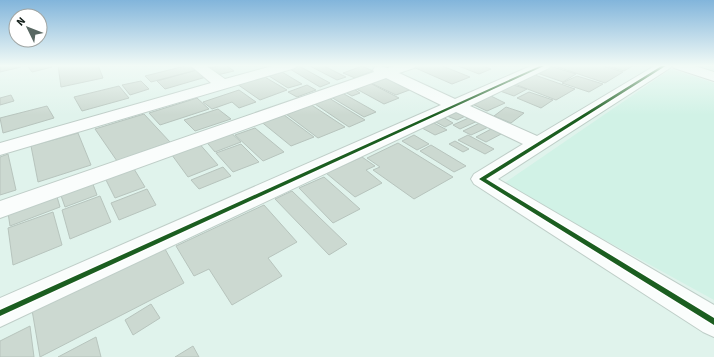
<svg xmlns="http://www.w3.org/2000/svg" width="714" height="357" font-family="'Source Sans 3',sans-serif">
<rect width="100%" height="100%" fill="#e0f3ec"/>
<path fill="#d1f2e6" d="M671,69L714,83V300L503,184Z"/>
<path fill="#ccd9d1" stroke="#b7c4bd" d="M0,65H20L21,67L0,72Z
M27,65H50L52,67L32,72Z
M58,65H98L103,78L61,87Z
M189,65L197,70L151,82L145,76Z
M223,65H226L234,71L217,75L209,68Z
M308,65H322L346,77L337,80Z
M415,65H440L470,77L452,84L411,66Z
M456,65H480L491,69L479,74Z
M552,65H600L623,72L605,83Z
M604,65H634L624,71Z
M299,66L330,83L320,87L290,69Z
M362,66L373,71L355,78L343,73Z
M550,66L576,74L563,82L537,73Z
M197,70L206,77L165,89L157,81Z
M282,72L302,84L288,88L269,76Z
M532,74L575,89L556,100L512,83Z
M263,76L287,90L260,100L237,84Z
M577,76L603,84L589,92L562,83Z
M387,77L412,89L396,95L371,83Z
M141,81L149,89L130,95L122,85Z
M366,81L399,98L384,104L351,86Z
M307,85L316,90L297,97L288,92Z
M513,85L527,89L514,96L500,91Z
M119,86L129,98L82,111L74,97Z
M349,86L360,93L352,96L340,89Z
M239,90L256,102L239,108L232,102L212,109L203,102Z
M337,90L376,112L364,117L326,94Z
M529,92L553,100L541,108L517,98Z
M11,95L14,101L0,105V98Z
M324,95L365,120L349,127L309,100Z
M489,95L505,103L487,111L470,103Z
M197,98L209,109L160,125L149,113Z
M307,102L345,127L318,138L282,111Z
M47,106L54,118L3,133L0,118Z
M506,107L524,113L511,123L494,116Z
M218,109L231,119L195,131L184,120Z
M463,109L472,113L457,120L447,116Z
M280,112L314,137L291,146L259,120Z
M144,114L170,142L117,161L95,129Z
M475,115L482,119L460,129L453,125Z
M443,117L453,123L445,127L434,121Z
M486,120L495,124L471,135L463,131Z
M434,123L447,130L435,135L422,128Z
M495,127L505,132L486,142L476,137Z
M255,128L284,152L263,161L235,135Z
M228,130L241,142L215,152L203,138Z
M78,133L91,165L38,182L31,146Z
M414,135L429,144L417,150L402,141Z
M468,135L494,149L485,154L458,140Z
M197,141L218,165L188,177L169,151Z
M455,141L469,149L463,152L449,144Z
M398,143L453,177L414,199L373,170L380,167L367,158Z
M241,144L259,162L233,172L216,153Z
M431,145L466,166L454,172L420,151Z
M8,154L16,190L0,195V157Z
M362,157L375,166L366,170L382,183L355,197L326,173Z
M131,164L145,187L115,198L103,174Z
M223,167L231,176L199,189L191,180Z
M324,177L360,209L333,223L299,188Z
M91,179L97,195L65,207L59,190Z
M147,189L156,205L119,220L111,203Z
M55,190L60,207L10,226L7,206Z
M292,191L347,244L329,255L275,199Z
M100,196L111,222L70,239L62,210Z
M264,205L297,242L268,258L282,276L232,305L209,269L194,276L176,246Z
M53,212L62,245L13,265L8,228Z
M165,249L184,283L40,357L32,310Z
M151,304L160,318L133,335L125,320Z
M30,326L34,357H0V341Z
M96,337L101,357H58Z
M193,346L199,357H175Z"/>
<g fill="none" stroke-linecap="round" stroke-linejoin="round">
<defs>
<path id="street" d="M190,65H205L225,79L276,65H297L295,68L0,155V143L211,83Z
M397,65H416L414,68L399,73L455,99L533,65H551L549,68L470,106L537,136L656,65H672L670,68L498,179L714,305V337L703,332L474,184L471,179L474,174L523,144L456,112L0,327V298L441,105L386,78L0,218V201L374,72L373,70L375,67L380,66L387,68Z"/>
<path id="secondary" d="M672,65H692L714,72V81L674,68Z"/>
</defs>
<use href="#street" stroke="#bfcec8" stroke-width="2"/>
<use href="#secondary" stroke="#bfcec8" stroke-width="2"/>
<use href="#street" fill="#fafdfc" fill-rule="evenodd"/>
<use href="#secondary" fill="#fafdfc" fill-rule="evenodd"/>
<defs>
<path id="cycleway" d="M542,65H546L0,316V310Z
M663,65H667L486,179L714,318V325L479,179Z"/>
</defs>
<use href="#cycleway" stroke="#fff" stroke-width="3"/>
<use href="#cycleway" fill="#1b5e20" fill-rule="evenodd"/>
</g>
<linearGradient id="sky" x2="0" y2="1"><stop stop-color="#82b5db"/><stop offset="0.57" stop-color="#f1faf6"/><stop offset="1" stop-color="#f1faf6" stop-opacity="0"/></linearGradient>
<rect width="714" height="115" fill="url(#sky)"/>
<g transform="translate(28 28) rotate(313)"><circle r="19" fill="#ffffff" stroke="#9fa4a2"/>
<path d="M0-3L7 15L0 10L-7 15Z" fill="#586762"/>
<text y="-6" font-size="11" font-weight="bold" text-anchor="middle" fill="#0f1c17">N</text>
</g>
</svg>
